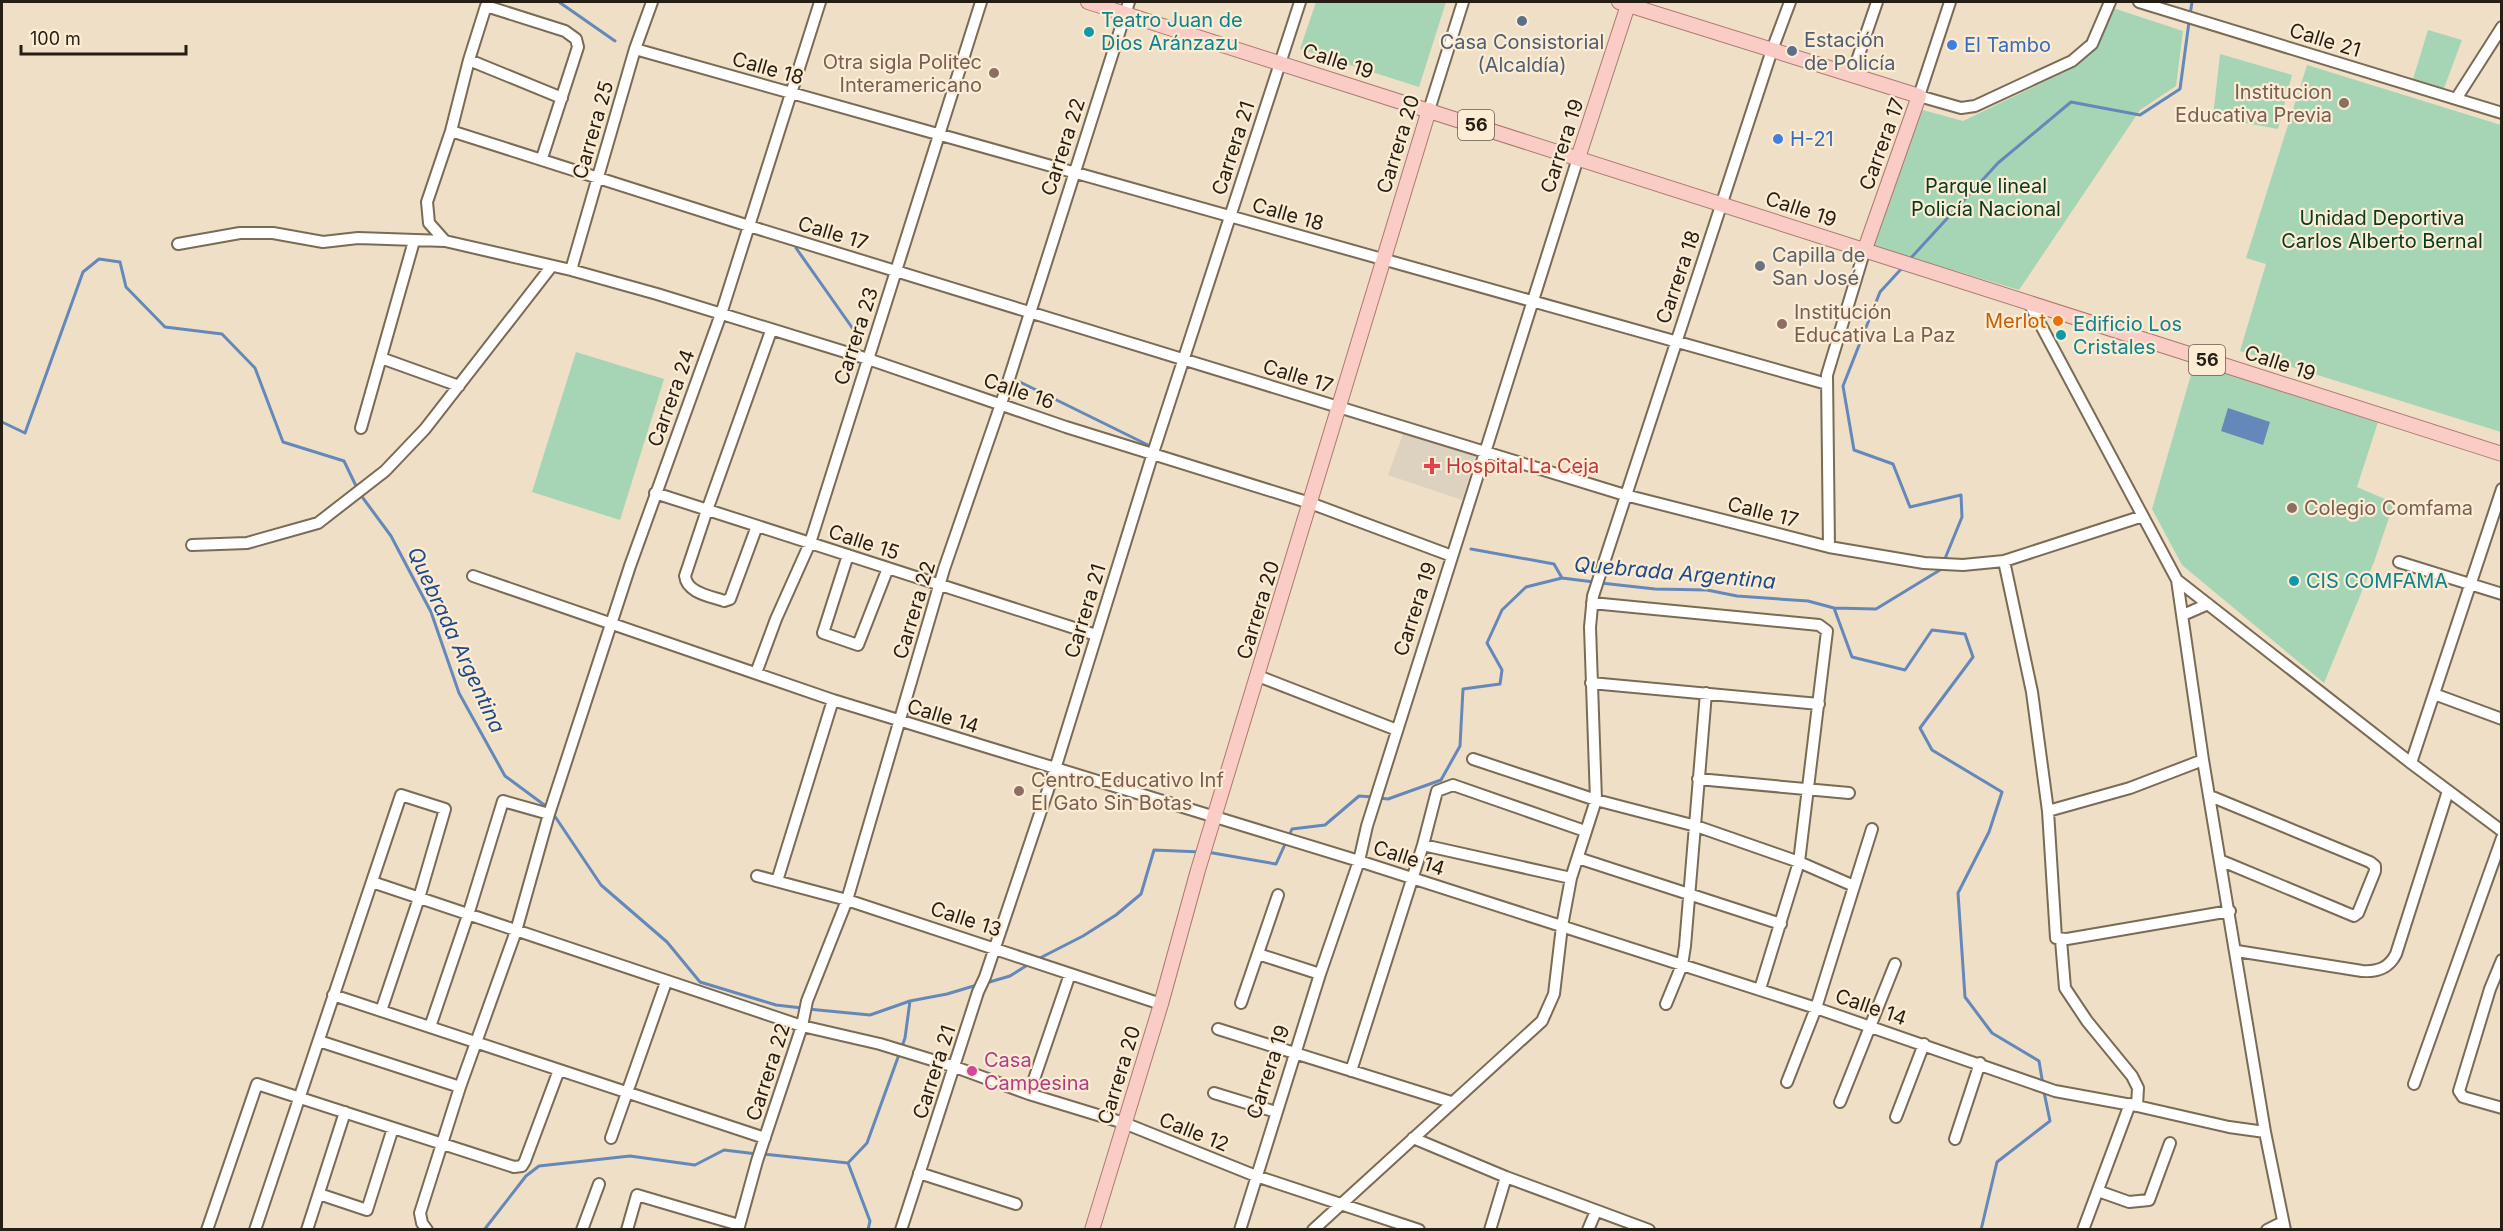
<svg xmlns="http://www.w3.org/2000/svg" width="2503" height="1231" font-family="Inter,sans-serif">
<rect width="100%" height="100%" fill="#efdfc6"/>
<path fill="#ddd2bf" d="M1403,434L1475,456L1462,500L1388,475Z"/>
<path fill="#a5d5b4" d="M1316,2H1446L1419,87L1300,49Z
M2113,8L2183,31L2176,86L2140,110L2019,290L1870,245L1919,109L1963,121L2069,70L2096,47Z
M2428,30L2462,40L2444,88L2413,79Z
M2220,54L2292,75L2278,129L2213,117Z
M2307,65L2501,125V432L2240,351L2266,264L2246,258Z
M576,352L664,379L620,520L532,492Z
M2195,361L2378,422L2357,487L2394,503L2374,562L2324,683L2182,565L2152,509Z"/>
<path fill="#6588bb" d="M2228,408L2270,422L2263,445L2221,431Z"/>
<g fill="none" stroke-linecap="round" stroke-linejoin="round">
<path stroke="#6588bb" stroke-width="3" d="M559,2L615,41
M2190,15L2192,2
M796,248L858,336
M1909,260L1998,163L2071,102L2140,115L2180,89L2189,22
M1903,267L1880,292L1843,386L1854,450L1893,464L1910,507L1961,495L1962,517L1944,561
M1020,382L1148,445
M2,422L25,433L83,272L99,259L120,262L126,287L165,327L222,334L255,368L283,442L344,461L357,488
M360,494L391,536L431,612L459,693L505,776L547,807
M1471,549L1554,564L1562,578
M1941,567L1940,570L1876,609L1834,608L1852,657L1905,670L1932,630L1965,634L1973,657L1920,728L1932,750L2002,792L1989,832L1958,893L1965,997L1992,1033L2039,1061L2043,1085
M1601,583L1655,589L1707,590L1737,596L1808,601L1834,608
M1379,798L1388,799L1441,780L1460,746L1463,689L1500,684L1502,670L1487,643L1502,610L1526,587L1562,578L1594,582
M552,812L601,885L667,942L700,982L776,1005L802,1008
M1207,852L1276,864L1292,829L1325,825L1359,796L1373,797
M1038,959L1083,936L1116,915L1141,894L1154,850L1201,852
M986,983L1010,976L1029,964
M808,1009L870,1015L910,1001L947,994L977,985
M763,1154L848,1163
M848,1163L867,1143L905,1038L910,1001
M848,1163L870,1221L868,1230
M484,1230L526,1176L539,1166L630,1156L695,1165L724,1150L757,1154
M1981,1230L1997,1162L2050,1121L2044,1092"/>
<defs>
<path id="minor" d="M1950,2L1919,96L1961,108L1975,106L2072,61L2092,44L2110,2
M2139,2L2502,113
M635,49L1827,384
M469,60L562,98
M1852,75L1877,2
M2456,99L2502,27
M1429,110L1463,2
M451,131L749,226L1625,495L1829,547L1924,563L1963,565L2004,561L2143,516
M445,241L429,223L427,202L451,131L469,60L486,6L565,31L576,39L578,47L542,158
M178,244L240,233H273L323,242L358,238L445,241L571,270L657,294L868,359L1066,427L1310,503L1452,556
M571,270L635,49L652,2
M2029,303L2177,580L2203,760L2265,1132L2285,1230
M381,358L459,386
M361,428L414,241
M655,493L1096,635
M757,526L730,599L724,601C710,596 687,593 685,576L705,516L771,331
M192,545L247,543L318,523L385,471L425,429L551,267
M1829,547L1827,375L1865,249
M848,555L823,633L858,645L888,568
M2004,561L2032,692L2048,811L2056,938L2067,939L2230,911
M2399,562L2502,594
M473,576L833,700
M2177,580L2411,763L2502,831
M1592,603L1819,625L1827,631L1799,862L1760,989
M2183,615L2208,604
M756,673L776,619L810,543L981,2
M1258,676L1397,730
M1591,683L1819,704
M2434,694L2502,719
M1473,759L1596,800L1696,826L1799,862L1854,886
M2411,763L2502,489
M1698,779L1849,793
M2210,796L2370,862L2375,866V871L2358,913L2354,916L2222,861
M2048,811L2130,788L2203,760
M1423,845L1571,878
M1578,858L1781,924
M757,876L847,900L1161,1004
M777,881L833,700L1359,861L1816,1008L2055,1091L2137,1106L2229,1127L2265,1132
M372,882L802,1026L880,1044L955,1067L1029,1094L1124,1123L1256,1176L1419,1230
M2061,940L2065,988L2087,1021L2132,1076L2138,1088L2137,1106
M2237,951L2362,971C2378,972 2389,968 2396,954L2448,791
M1258,954L1320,974
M2502,960L2490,989L2459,1091L2463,1097L2502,1108
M333,995L765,1138
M1241,1003L1278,895
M1666,1004L1682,965L1685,946L1706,693
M430,1027L468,915L503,801L549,814
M1218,1029L1451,1102
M319,1041L460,1087
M1351,1071L1423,845L1437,791L1453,785L1585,831
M1787,1082L1816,1008L1872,829
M2414,1084L2502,838
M1214,1093L1276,1112
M1029,1094L1070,974
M1840,1102L1895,964
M1896,1117L1924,1044
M611,1138L666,982
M1413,1138L1506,1177L1649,1230
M1955,1139L1980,1063
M919,1173L1016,1204
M2098,1191L2129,1202L2149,1200L2170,1143
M319,1194L367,1210L393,1128
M207,1230L257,1084L514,1167L522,1166L525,1161L559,1070
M255,1230L401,795L445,809L419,898L381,1011
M307,1230L345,1112
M427,1230L422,1223L420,1213L460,1087L516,931L549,814L630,566L721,314L820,2
M582,1230L599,1184
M627,1230L637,1195L739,1225
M738,1230L757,1161L802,1026L807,1001L847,900L944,569L1001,404L1129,2
M901,1230L978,992L985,977L1055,769L1153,453L1300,2
M1240,1230L1320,974L1359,861L1367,826L1578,158
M1313,1230L1542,1021L1554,994L1562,926L1571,878L1596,800L1590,627L1593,596L1772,50L1790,2
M1490,1230L1506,1177
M1588,1230L1596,1211
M2083,1230L2130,1104
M2267,1230L2283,1222"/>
<path id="major" d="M1088,2L2502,454
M1619,2L1919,96L1865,249
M1578,158L1629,2
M1092,1230L1161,1004L1198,870L1429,110"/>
</defs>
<use href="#minor" stroke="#796b55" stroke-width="14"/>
<use href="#major" stroke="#ac796f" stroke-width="16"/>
<use href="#minor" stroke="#fff" stroke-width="10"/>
<use href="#major" stroke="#f9ccc6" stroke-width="14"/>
</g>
<g fill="#5c6f8a" stroke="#fcecd3" stroke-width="2">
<circle cx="1522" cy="21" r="6"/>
<circle cx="1792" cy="51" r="6"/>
</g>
<g fill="#0f9aa8" stroke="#fcecd3" stroke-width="2">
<circle cx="1089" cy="32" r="6"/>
<circle cx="2061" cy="335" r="6"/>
<circle cx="2294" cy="581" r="6"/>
</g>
<g fill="#3f7fe0" stroke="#fcecd3" stroke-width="2">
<circle cx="1952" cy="45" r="6"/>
<circle cx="1778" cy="139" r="6"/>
</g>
<g fill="#8d6e63" stroke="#fcecd3" stroke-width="2">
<circle cx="994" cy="73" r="6"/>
<circle cx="2344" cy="103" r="6"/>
<circle cx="1782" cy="324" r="6"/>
<circle cx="2292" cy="508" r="6"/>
<circle cx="1019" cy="791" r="6"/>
</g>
<circle fill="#6b7280" stroke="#fcecd3" stroke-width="2" cx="1760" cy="266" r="6"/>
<circle fill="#e8710a" stroke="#fcecd3" stroke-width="2" cx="2058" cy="321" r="6"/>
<path fill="#e0444e" stroke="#fcecd3" stroke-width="2" d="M1429 457h6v6h6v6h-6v6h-6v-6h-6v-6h6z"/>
<circle fill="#d1479c" stroke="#fcecd3" stroke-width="2" cx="972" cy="1071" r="6"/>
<g text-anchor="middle" stroke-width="4.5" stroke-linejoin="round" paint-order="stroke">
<g fill="#fcecd3" stroke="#655c4e" stroke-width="1.5">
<rect x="1458" y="110" width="36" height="30" rx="4.5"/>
<rect x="2189" y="345" width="36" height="30" rx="4.5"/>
</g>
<g font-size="18" font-weight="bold" fill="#241e15">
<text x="1476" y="131">56</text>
<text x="2207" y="366">56</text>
</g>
<g font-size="20" fill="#0d838f" stroke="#fcecd3" text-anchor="start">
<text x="1101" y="27">Teatro Juan de<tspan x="1101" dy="23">Dios Aránzazu</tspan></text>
<text x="2073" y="331">Edificio Los<tspan x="2073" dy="23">Cristales</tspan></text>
<text x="2306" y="588">CIS COMFAMA</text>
</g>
<g font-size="20" fill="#4e5e75" stroke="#fcecd3" text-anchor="start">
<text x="1804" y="47">Estación<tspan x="1804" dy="23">de Policía</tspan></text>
<text x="1522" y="49" text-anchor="middle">Casa Consistorial<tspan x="1522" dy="23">(Alcaldía)</tspan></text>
</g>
<g font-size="20" fill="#241e15" stroke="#fcecd3">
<text transform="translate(2325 40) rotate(17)" y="7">Calle 21</text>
<text transform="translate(1338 61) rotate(18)" y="7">Calle 19</text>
<text transform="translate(768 68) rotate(16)" y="7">Calle 18</text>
<text transform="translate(593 130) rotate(-74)" y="7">Carrera 25</text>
<text transform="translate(1398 144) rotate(-73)" y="7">Carrera 20</text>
<text transform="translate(1882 144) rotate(-70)" y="7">Carrera 17</text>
<text transform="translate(1562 146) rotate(-72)" y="7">Carrera 19</text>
<text transform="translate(1063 147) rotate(-72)" y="7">Carrera 22</text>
<text transform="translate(1233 148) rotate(-72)" y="7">Carrera 21</text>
<text transform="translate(1801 209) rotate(18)" y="7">Calle 19</text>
<text transform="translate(1288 214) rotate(16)" y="7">Calle 18</text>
<text transform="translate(833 233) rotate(17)" y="7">Calle 17</text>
<text transform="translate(1678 277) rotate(-71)" y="7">Carrera 18</text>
<text transform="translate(856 336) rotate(-72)" y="7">Carrera 23</text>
<text transform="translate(2280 363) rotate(18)" y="7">Calle 19</text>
<text transform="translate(1298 376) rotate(17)" y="7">Calle 17</text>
<text transform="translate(1019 391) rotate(19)" y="7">Calle 16</text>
<text transform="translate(671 398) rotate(-70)" y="7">Carrera 24</text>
<text transform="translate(1763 512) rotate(14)" y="7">Calle 17</text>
<text transform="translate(864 542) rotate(18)" y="7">Calle 15</text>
<text transform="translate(1415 609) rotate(-72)" y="7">Carrera 19</text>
<text transform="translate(914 610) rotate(-73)" y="7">Carrera 22</text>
<text transform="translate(1258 610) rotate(-73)" y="7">Carrera 20</text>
<text transform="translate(1085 611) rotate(-73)" y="7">Carrera 21</text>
<text transform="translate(943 716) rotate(17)" y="7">Calle 14</text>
<text transform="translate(1409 858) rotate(18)" y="7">Calle 14</text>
<text transform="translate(966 919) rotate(18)" y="7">Calle 13</text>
<text transform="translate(1871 1007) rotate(19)" y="7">Calle 14</text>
<text transform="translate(768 1072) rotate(-72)" y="7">Carrera 22</text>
<text transform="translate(934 1072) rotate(-72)" y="7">Carrera 21</text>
<text transform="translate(1268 1072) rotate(-72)" y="7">Carrera 19</text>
<text transform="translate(1119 1075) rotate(-73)" y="7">Carrera 20</text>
<text transform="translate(1194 1132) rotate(22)" y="7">Calle 12</text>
</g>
<g font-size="20" fill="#366cbe" stroke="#fcecd3" text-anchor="start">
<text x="1964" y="52">El Tambo</text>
<text x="1790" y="146">H-21</text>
</g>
<g font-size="20" fill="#785e54" stroke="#fcecd3" text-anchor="start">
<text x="982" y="69" text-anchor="end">Otra sigla Politec<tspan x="982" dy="23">Interamericano</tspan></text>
<text x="2332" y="99" text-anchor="end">Institucion<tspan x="2332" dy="23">Educativa Previa</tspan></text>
<text x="1794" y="319">Institución<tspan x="1794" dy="23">Educativa La Paz</tspan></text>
<text x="2304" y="515">Colegio Comfama</text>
<text x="1031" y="787">Centro Educativo Inf<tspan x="1031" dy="23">El Gato Sin Botas</tspan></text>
</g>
<g font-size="20" fill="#073a20" stroke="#fcecd3">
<text x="1986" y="193">Parque lineal<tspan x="1986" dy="23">Policía Nacional</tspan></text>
<text x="2382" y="225">Unidad Deportiva<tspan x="2382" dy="23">Carlos Alberto Bernal</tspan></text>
</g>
<g font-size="20" fill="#5b616d" stroke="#fcecd3" text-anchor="start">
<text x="1772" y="262">Capilla de<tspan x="1772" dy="23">San José</tspan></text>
</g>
<g font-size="20" fill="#c56008" stroke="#fcecd3" text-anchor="end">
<text x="2046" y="328">Merlot</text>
</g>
<g font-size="20" fill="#be3a42" stroke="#fcecd3" text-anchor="start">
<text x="1446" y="473">Hospital La Ceja</text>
</g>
<g font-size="20" fill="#b23c85" stroke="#fcecd3" text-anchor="start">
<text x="984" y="1067">Casa<tspan x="984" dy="23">Campesina</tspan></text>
</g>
<g font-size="21" font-style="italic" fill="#1d4a8a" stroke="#fcecd3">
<text transform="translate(1675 573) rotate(5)" y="7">Quebrada Argentina</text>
<text transform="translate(456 640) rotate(65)" y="7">Quebrada Argentina</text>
</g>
</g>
<rect width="2503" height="1231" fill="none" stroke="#241e15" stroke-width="6"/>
<path d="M21 45v9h165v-9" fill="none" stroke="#241e15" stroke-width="3"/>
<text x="30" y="45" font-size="18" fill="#241e15" stroke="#fcecd3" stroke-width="4.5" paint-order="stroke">100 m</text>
</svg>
